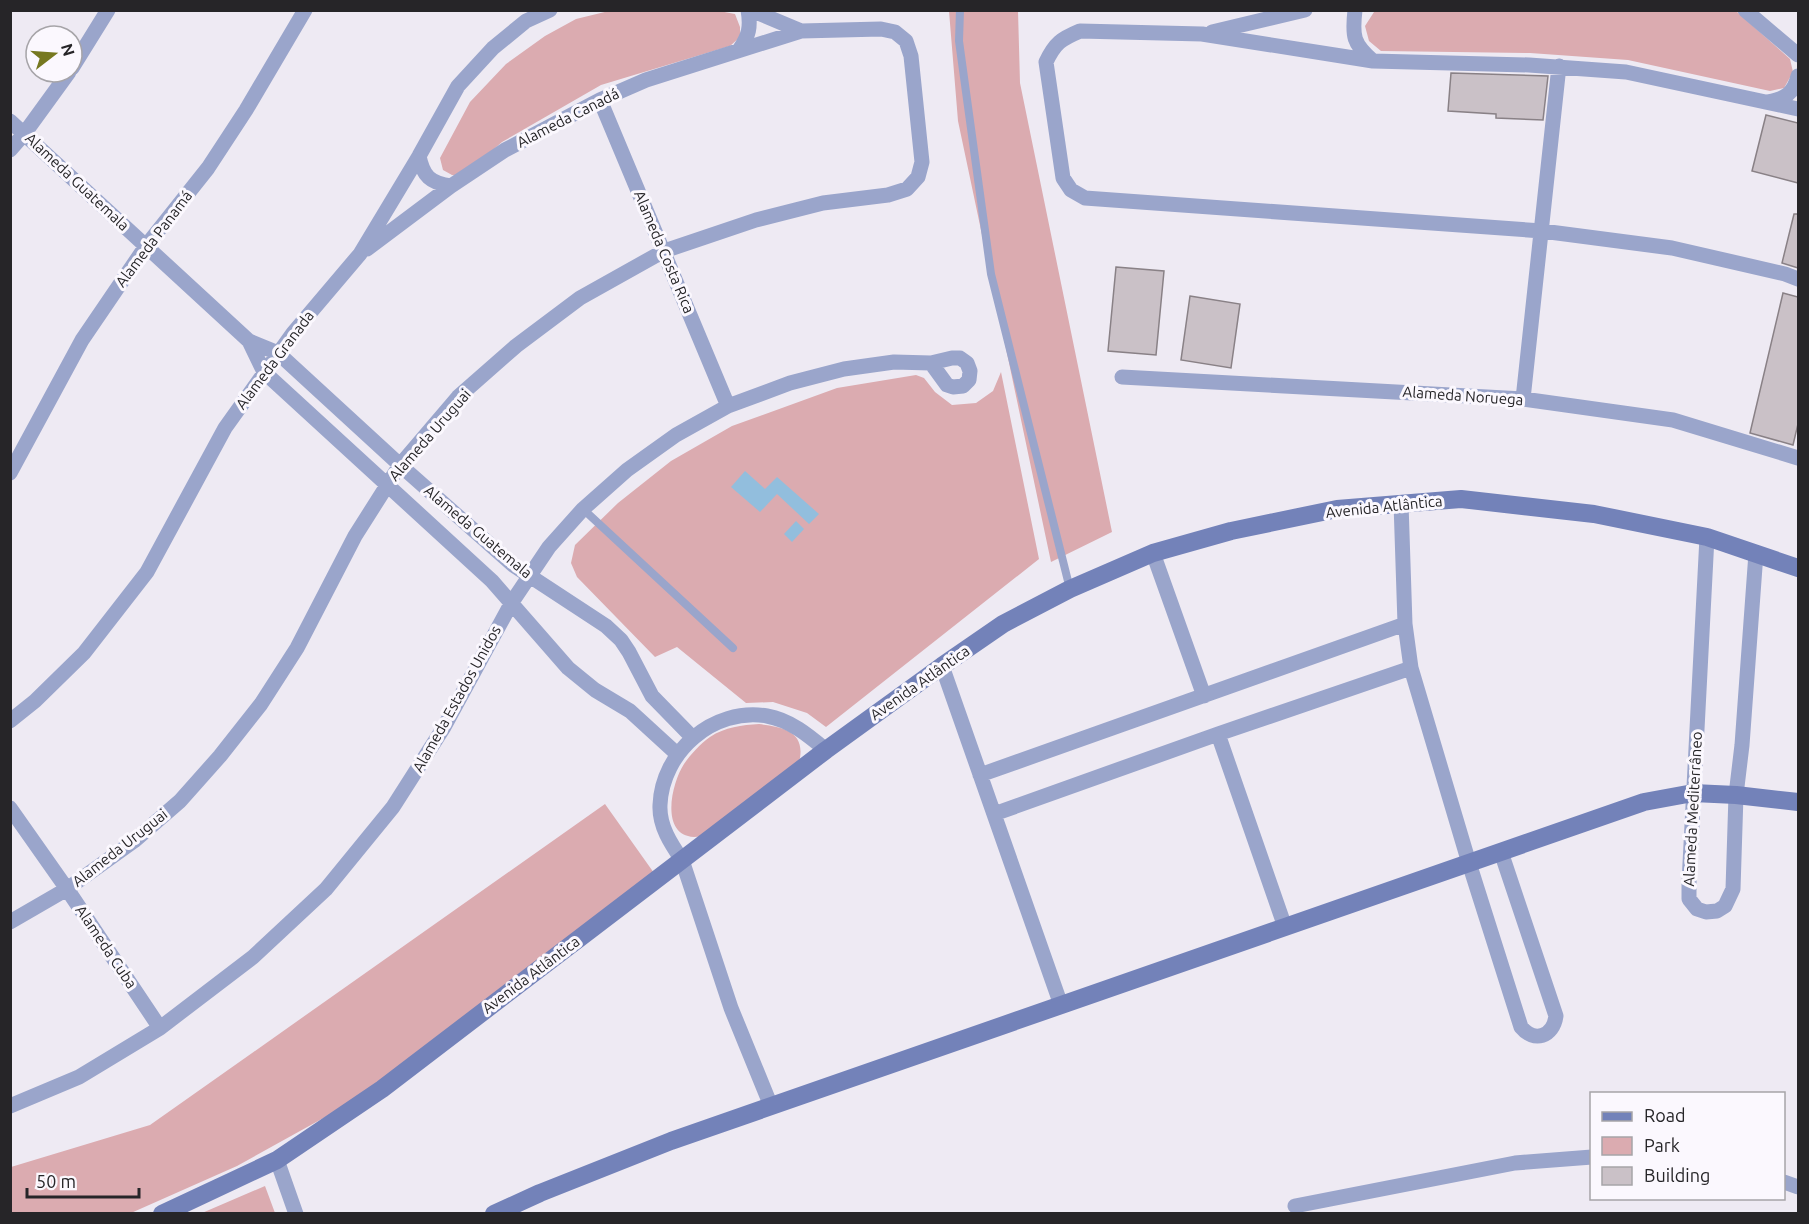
<svg xmlns="http://www.w3.org/2000/svg" width="1809" height="1224" font-family="Ubuntu,sans-serif">
<rect width="100%" height="100%" fill="#eeeaf3"/>
<path fill="#dbabb0" d="M613,10H714L735,14L740,27V37L730,46L601,85L502,142L463,176L452,175L443,170L440,158L470,102L506,64L545,36L576,19Z
M1377,10L1736,11L1790,59L1793,72L1784,88L1770,91L1628,60L1530,53L1381,51L1369,41L1365,26L1374,12Z
M949,11H1018L1020,83L1112,532L1051,562L958,121Z
M1001,372L1039,559L826,727L807,713L773,702L746,703L677,647L655,657L577,577L571,563L575,545L618,503L671,461L732,426L837,388L916,375L924,378L935,392L952,405L976,403L993,391Z
M759,724C783,727 807,731 799,763L708,836C703,836 698,837 694,837C659,835 672,782 684,764C691,754 700,744 710,737C725,727 742,725 759,724Z
M605,804L654,873L365,1095L237,1166L131,1213L11,1214V1167L150,1125Z
M265,1186L275,1213H202Z"/>
<path fill="#92bedd" d="M745,471L765,489L777,477L819,514L809,524L777,494L760,512L731,487Z
M796,521L804,529L792,542L784,534Z"/>
<path fill="#cac1c7" stroke="#898186" stroke-width="1.5" d="M1451,73L1548,76L1543,120L1496,118V114L1448,111Z
M1766,115L1798,123V183L1752,171Z
M1794,214H1798V268L1782,263Z
M1116,267L1164,271L1156,355L1108,351Z
M1783,293L1798,297V424L1793,445L1750,433Z
M1190,296L1240,304L1231,368L1181,360Z"/>
<g fill="none" stroke-linecap="round" stroke-linejoin="round">
<path stroke="#9aa5cb" stroke-width="8" d="M960,10L959,41L991,274L1070,589
M583,509L733,648"/>
<path stroke="#9aa5cb" stroke-width="15" d="M1355,10C1352,36 1353,44 1373,61
M1745,10L1798,55
M1212,32L1305,10
M739,50C749,36 751,27 748,10
M72,68L108,10
M600,100L728,406
M1768,102C1785,99 1794,93 1798,76
M1798,109L1626,72L1529,65L1373,61L1202,34L1080,31C1061,39 1055,43 1046,62L1063,178L1071,190L1085,198L1542,231L1672,248L1785,274L1798,279
M10,121L249,341L278,353L400,465L513,565L606,626L621,640L629,652L652,696L692,737
M10,150L24,134L69,72
M419,156C423,176 430,183 451,186
M367,249L451,186L505,150L600,100L646,80L801,31
M249,341L264,372L492,581L568,668L595,690L630,711L677,754
M1122,377L1523,399L1673,420L1798,458
M1523,399L1559,66
M10,473L82,340L146,246L208,168L246,110L305,10
M1401,503L1405,624L1411,668L1469,863L1521,1027C1534,1043 1553,1037 1556,1016L1501,852
M1707,537L1689,883V899L1697,909L1706,912L1717,911L1725,906L1733,889L1736,795L1742,745L1756,553
M1153,553L1204,696
M942,666L1061,1005
M10,721L35,701L84,653L147,572L225,428L293,333L360,254L419,156L458,86L493,48L526,21L550,10
M1218,734L1285,927
M980,775L1405,624
M10,808L67,889L160,1028
M994,814L1218,734L1411,668
M10,922L67,889L134,841L180,801L220,756L261,704L297,648L355,536L400,465L458,397L516,346L580,298L664,251L756,220L823,203L888,195L907,189L918,177L922,162L911,56L906,41L895,32L881,29L801,31L751,10
M10,1106L79,1077L160,1028L253,957L326,889L393,807L444,727L512,602L549,547L583,509L627,470L676,435L728,406L790,383L844,369L894,362L931,363L952,358H960L967,363L970,371L969,380L963,386L953,387L947,385L931,363
M771,1106L731,1008L682,860C671,844 659,826 660,805C662,752 713,707 767,716C790,720 808,735 826,750
M277,1160L296,1214
M1784,1182L1798,1187
M1295,1206L1515,1163L1592,1157"/>
<path stroke="#7382b9" stroke-width="18" d="M162,1214L277,1160L382,1089L826,750L942,666L1003,624L1070,589L1153,553L1231,531L1337,509L1461,499L1594,514L1707,537L1798,568
M494,1214L540,1193L671,1141L1644,802L1693,793L1736,795L1798,802"/>
</g>
<g text-anchor="middle" stroke-width="6" stroke-linejoin="round" paint-order="stroke">
<g font-size="15" fill="#262528" stroke="#fbf8fe">
<text transform="translate(568 118) rotate(-27)" y="5">Alameda Canadá</text>
<text transform="translate(77 182) rotate(43)" y="5">Alameda Guatemala</text>
<text transform="translate(154 239) rotate(-53)" y="5">Alameda Panamá</text>
<text transform="translate(664 252) rotate(67)" y="5">Alameda Costa Rica</text>
<text transform="translate(275 360) rotate(-53)" y="5">Alameda Granada</text>
<text transform="translate(1463 396) rotate(4)" y="5">Alameda Noruega</text>
<text transform="translate(430 435) rotate(-49)" y="5">Alameda Uruguai</text>
<text transform="translate(1384 507) rotate(-6)" y="5">Avenida Atlântica</text>
<text transform="translate(478 532) rotate(40)" y="5">Alameda Guatemala</text>
<text transform="translate(920 683) rotate(-35)" y="5">Avenida Atlântica</text>
<text transform="translate(457 699) rotate(-61)" y="5">Alameda Estados Unidos</text>
<text transform="translate(1693 809) rotate(-87)" y="5">Alameda Mediterrâneo</text>
<text transform="translate(120 848) rotate(-38)" y="5">Alameda Uruguai</text>
<text transform="translate(106 947) rotate(56)" y="5">Alameda Cuba</text>
<text transform="translate(531 975) rotate(-37)" y="5">Avenida Atlântica</text>
</g>
</g>
<rect width="1809" height="1224" fill="none" stroke="#262528" stroke-width="24"/>
<rect x="1590" y="1092" width="195" height="108" fill="#fbf8fe" stroke="#a6a4a8" stroke-width="1.5"/>
<rect x="1602" y="1112" width="30" height="9" fill="#7382b9" stroke="#a6a4a8" stroke-width="1.5"/>
<text x="1644" y="1122" font-size="18" fill="#262528">Road</text>
<rect x="1602" y="1137" width="30" height="18" fill="#dbabb0" stroke="#a6a4a8" stroke-width="1.5"/>
<text x="1644" y="1152" font-size="18" fill="#262528">Park</text>
<rect x="1602" y="1167" width="30" height="18" fill="#cac1c7" stroke="#a6a4a8" stroke-width="1.5"/>
<text x="1644" y="1182" font-size="18" fill="#262528">Building</text>
<g transform="translate(54 54) rotate(73)"><circle r="28" fill="#fbf8fe" stroke="#a6a4a8" stroke-width="1.5"/>
<path d="M0-4.5L10 22L0 15L-10 22Z" fill="#767820"/>
<text y="-9" font-size="16" font-weight="bold" text-anchor="middle" fill="#262528">N</text>
</g>
<path d="M27 1188v9h112v-9" fill="none" stroke="#262528" stroke-width="3"/>
<text x="36" y="1188" font-size="18" fill="#262528" stroke="#fbf8fe" stroke-width="4.5" paint-order="stroke">50 m</text>
</svg>
